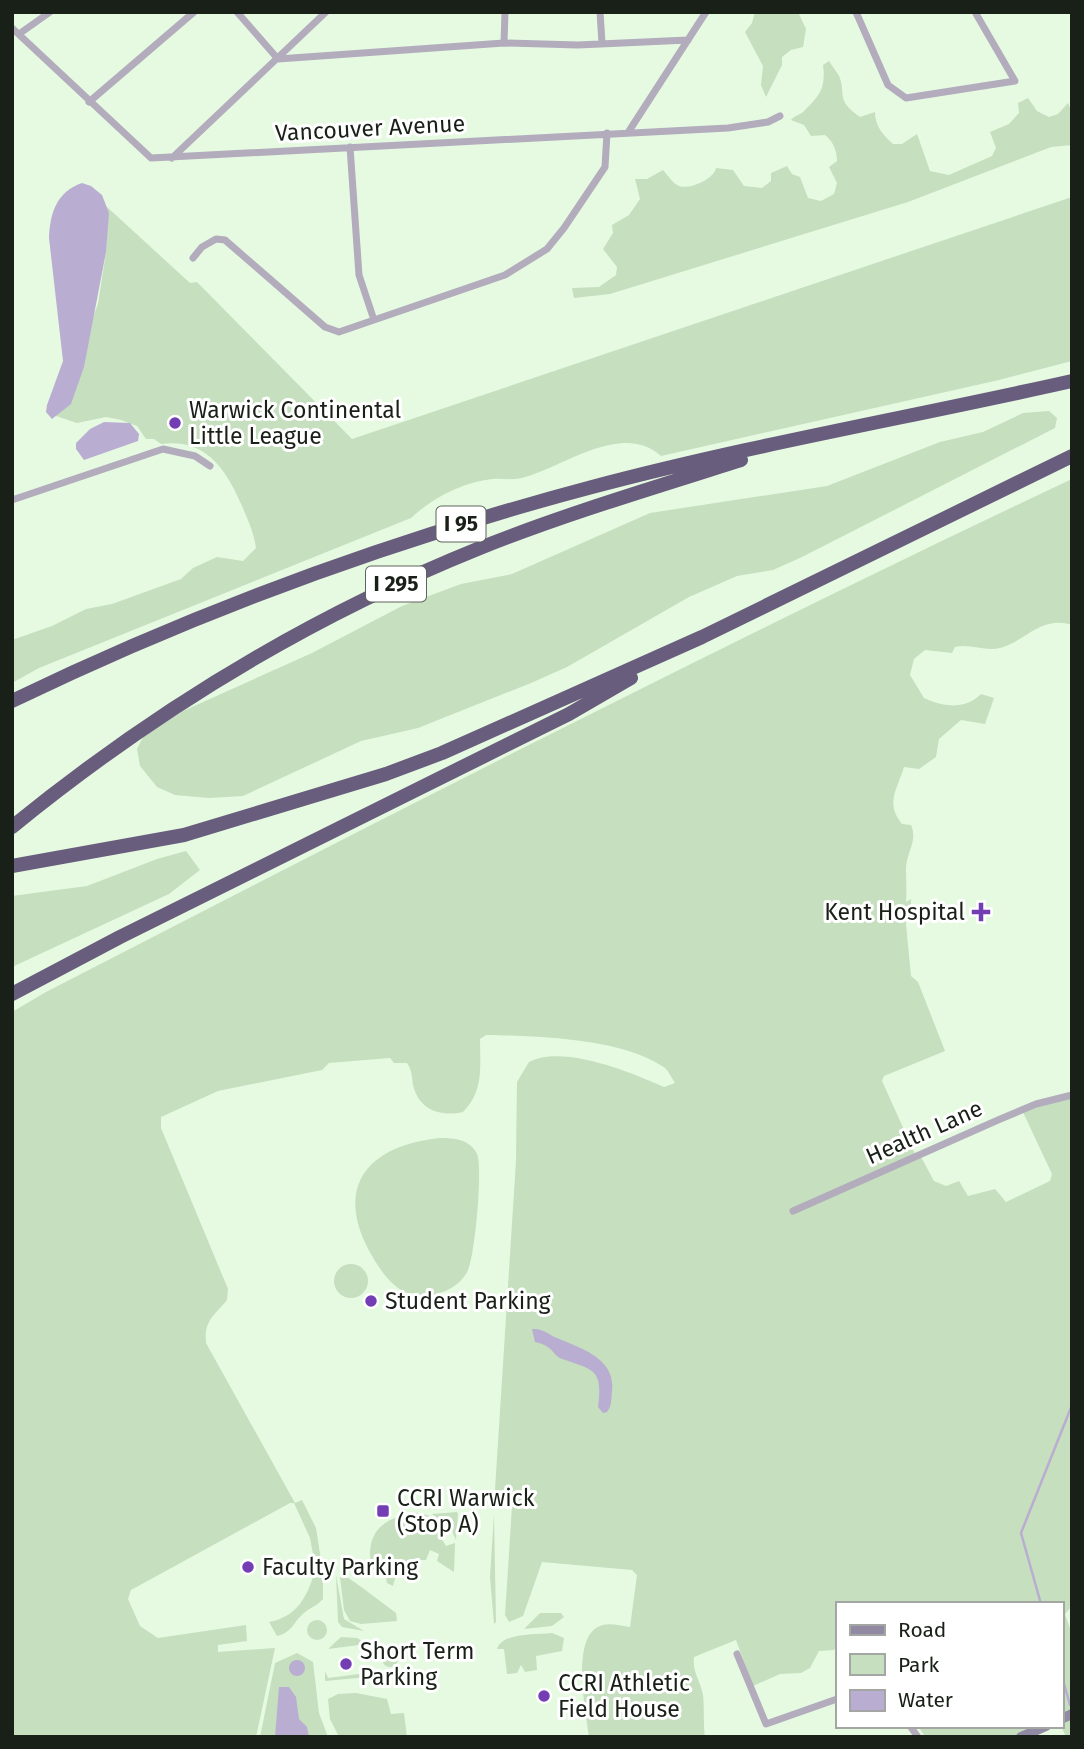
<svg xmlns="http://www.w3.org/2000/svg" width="1084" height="1749" font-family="'Fira Sans',sans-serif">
<rect width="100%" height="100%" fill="#e6fae1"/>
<path fill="#c6dfbf" d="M755,12H798L806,29L803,47L791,50L782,57V65L766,97L761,85L763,66L745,32L752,23Z
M829,61C832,66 836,71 839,76C847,94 834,99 860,117L875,112C875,126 883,135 893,144H902L917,134L930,171L949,175L992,156L996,148L990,132L1009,124L1019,113L1018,103L1028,98L1037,111L1049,117L1058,114L1068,103L1072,113V145L1051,147L908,202L610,294L574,298L572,288L599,287L616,275L617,267L603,249L613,233L612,225L629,215L640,199L635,179H647L663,170C668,175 672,183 679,186C690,190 714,179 716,168L733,170L744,186L762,188L771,181V173L787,166L792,174L800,177L808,198L821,201L834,194L837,183L829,167L837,161C837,151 833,141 825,135L811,136L804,125L791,120C795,115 801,115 805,110C820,95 826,88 823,65Z
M1072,197V361L999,380L661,456C623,421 564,466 525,477C514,481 503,478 492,479C463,482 432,498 411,518L39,668L12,683V640L52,626L86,609L112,604L181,579L193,568L217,557L243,561L256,548C254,533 248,520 242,506C226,469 206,438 161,444L154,439H146L137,426L121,420L106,417L77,423L56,416L98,304L106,252L107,207L190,283L197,282L352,439Z
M1049,411L1057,418L1055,428L802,557L773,570L737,576L689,597L567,667L531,683L418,728L361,741L243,796L209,798L175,795L157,787L140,766L137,749L143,737L183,711L312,653L402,606L461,584L512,574L650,513L827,486L940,442L983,432L1023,413Z
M1072,479V625C1041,615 1026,641 1000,648C986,652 969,643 955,647L952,653L925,650L914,659L910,675L924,698C943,707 965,710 981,694L994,698L985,724L961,720L939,739L936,757L919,769L904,767C897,790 885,803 902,824L911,825C918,841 907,851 906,868C906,879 907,891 906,902L911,899V913L905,914L911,976L918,982L945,1051L884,1076L882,1081L915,1154L920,1155L934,1181L946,1186L959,1181L968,1196L995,1189L1006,1202L1050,1181L1052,1174L1022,1110L1072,1096V1606L1065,1614L1072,1634V1737H1066L1061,1726V1604H837V1646L834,1650L819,1651L810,1668L801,1673L780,1674L753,1686L736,1640L694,1657C692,1670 699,1679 702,1691C705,1699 703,1724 705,1737H589C586,1712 569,1633 603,1625C611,1623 621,1626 630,1627L637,1575L632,1570L542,1562L523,1616L509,1622L505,1615L512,1506L494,1505L516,1161L517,1082L529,1062C562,1044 631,1072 664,1087L675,1083C671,1077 668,1069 662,1066C619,1038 537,1036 486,1035L480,1039C480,1067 484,1091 463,1112C440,1117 419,1110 413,1085C412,1077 412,1070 407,1063H394L390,1058L329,1063L322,1070L218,1091L161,1117V1128L228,1289L227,1300C214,1316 204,1320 206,1343L295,1503L302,1500L316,1528L322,1566L315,1565L310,1538L294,1503H290L131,1590L128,1599L140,1626L158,1638L246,1625L247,1641L218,1645V1652L275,1648L256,1737H12V1012L46,992C386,817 726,642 1072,479Z
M186,851L200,870L169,894L12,967V896L87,886L157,859Z
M440,1138C454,1138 470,1139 477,1154C483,1167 475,1255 468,1270C461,1287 436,1298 419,1296C398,1294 385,1277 375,1261C332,1192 362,1146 440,1138Z
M334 1281a17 17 0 1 1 34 0a17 17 0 1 1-34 0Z
M457,1512L458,1514L456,1540L451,1529L432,1514Z
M419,1513L430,1516L427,1524L436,1530L446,1546L455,1543L454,1572L437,1561L439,1554L430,1550L426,1560C408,1559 397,1569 393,1586L387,1583L385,1572C374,1566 367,1571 358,1575L371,1565C365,1530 387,1515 419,1513Z
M494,1514L496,1622L494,1624L490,1577Z
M315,1570L323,1571V1599C317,1606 311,1607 304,1613C293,1622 293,1632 277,1636L269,1622C297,1617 308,1596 315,1570Z
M336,1575L344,1619L364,1631L342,1627L338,1622Z
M344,1575C362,1587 377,1599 396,1613L397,1621L361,1624L350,1621L344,1610L340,1577Z
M540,1613H561L564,1617L552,1626L524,1629Z
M307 1630a10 10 0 1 1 20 0a10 10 0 1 1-20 0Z
M552,1633L564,1638L562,1651L536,1656L537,1670L525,1672L521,1665L517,1673L507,1674L504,1649H497C503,1632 536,1635 552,1633Z
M341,1637L357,1638L367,1644L328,1649Z
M382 1659a8 8 0 1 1 16 0a8 8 0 1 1-16 0Z
M297,1653L313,1662L319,1713L328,1737H260L275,1663Z
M369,1665L371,1674L368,1677L325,1681V1671L328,1678L367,1673Z
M356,1693L387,1699L391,1714L404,1713L407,1737H339L330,1719L328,1699L338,1694Z
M918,1726H1045L1021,1737H925Z"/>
<path fill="#baadd2" d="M82,183L91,186L102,195L109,213L106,252L84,367L71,404L52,419L46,412L47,405L63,361L49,238C50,214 56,192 82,183Z
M104,422L130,423L139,434L138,441L84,460L76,449V443L90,429Z
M532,1329C543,1328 548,1334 557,1338C580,1348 616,1358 612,1391C611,1399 612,1406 607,1412L603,1413L598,1407C603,1369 594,1370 562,1359C552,1355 554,1346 535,1342Z
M289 1668a8 8 0 1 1 16 0a8 8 0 1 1-16 0Z
M279,1687H289L296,1697L299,1719L307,1727L309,1737H275Z"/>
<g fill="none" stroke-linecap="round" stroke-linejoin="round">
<path stroke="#baadd2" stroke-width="2.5" d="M1041,1604L1021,1533L1072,1405
M1061,1673L1070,1705"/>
<path stroke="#b2acbd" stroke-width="7" d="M237,12L278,59L504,43L578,45L688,40
M600,12L602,43
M856,12L888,85L906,98L1015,81L975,12
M12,28L151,158L728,128L768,122L780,116
M19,34L50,12
M504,43L505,12
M89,102L194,12
M629,131L706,12
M350,147L359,275L374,320
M172,158L326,12
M193,258L202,247L216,239L225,240L325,327L339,332L505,275L547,249L564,228L605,167L607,133
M12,500L163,449L195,456L210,466
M793,1211L998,1120L1036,1104L1072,1095
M737,1654L766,1724L837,1699
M910,1726L918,1737"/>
<path stroke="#928aa2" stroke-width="10" d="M1061,1719L1072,1714
M1021,1737L1046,1726"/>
<path stroke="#695d7e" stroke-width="14" d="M12,701C198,611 392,540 592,487C750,445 912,417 1072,381
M12,827C153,712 311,616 480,548C565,514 653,488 741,460
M12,866L184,835L386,774L442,753L702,637L1072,456
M12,994L120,937L569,714L631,678"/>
</g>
<g fill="#733db3" stroke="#fff" stroke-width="2.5">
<circle cx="175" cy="423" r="7"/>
<path d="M977.5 901.5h7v7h7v7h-7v7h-7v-7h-7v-7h7z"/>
<circle cx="371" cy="1301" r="7"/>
<rect x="376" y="1504" width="14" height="14" rx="3.5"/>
<circle cx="248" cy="1567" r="7"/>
<circle cx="346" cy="1664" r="7"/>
<circle cx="544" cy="1696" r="7"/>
</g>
<g text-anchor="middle" stroke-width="6" stroke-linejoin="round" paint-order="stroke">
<g fill="#fff" stroke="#5e635d" stroke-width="2">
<rect x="436.5" y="506.5" width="49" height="35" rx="5"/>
<rect x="366" y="566.5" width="60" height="35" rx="5"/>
</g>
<g font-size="21" font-weight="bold" fill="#192017">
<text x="461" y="531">I 95</text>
<text x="396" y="591">I 295</text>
</g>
<g font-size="23" fill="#192017" stroke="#fff">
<text transform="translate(370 128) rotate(-3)" y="8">Vancouver Avenue</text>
<text transform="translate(924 1132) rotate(-24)" y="8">Health Lane</text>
</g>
<g font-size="23" fill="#192017" stroke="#fff" text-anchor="start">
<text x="189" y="418">Warwick Continental<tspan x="189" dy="26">Little League</tspan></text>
<text x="965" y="920" text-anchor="end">Kent Hospital</text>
<text x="385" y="1309">Student Parking</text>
<text x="397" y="1506">CCRI Warwick<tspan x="397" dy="26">(Stop A)</tspan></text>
<text x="262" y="1575">Faculty Parking</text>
<text x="360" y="1659">Short Term<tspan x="360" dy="26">Parking</tspan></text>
<text x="558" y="1691">CCRI Athletic<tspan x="558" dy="26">Field House</tspan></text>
</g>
</g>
<rect width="1084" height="1749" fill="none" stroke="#192017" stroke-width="28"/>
<rect x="836" y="1602" width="228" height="126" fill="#ffffff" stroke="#a3a6a2" stroke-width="2"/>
<rect x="850" y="1625" width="35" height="10" fill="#928aa2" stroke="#a3a6a2" stroke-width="2"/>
<text x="898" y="1637" font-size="21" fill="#192017">Road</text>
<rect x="850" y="1654" width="35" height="21" fill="#c6dfbf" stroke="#a3a6a2" stroke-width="2"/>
<text x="898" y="1672" font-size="21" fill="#192017">Park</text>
<rect x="850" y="1690" width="35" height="21" fill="#baadd2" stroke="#a3a6a2" stroke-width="2"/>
<text x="898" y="1707" font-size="21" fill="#192017">Water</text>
</svg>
